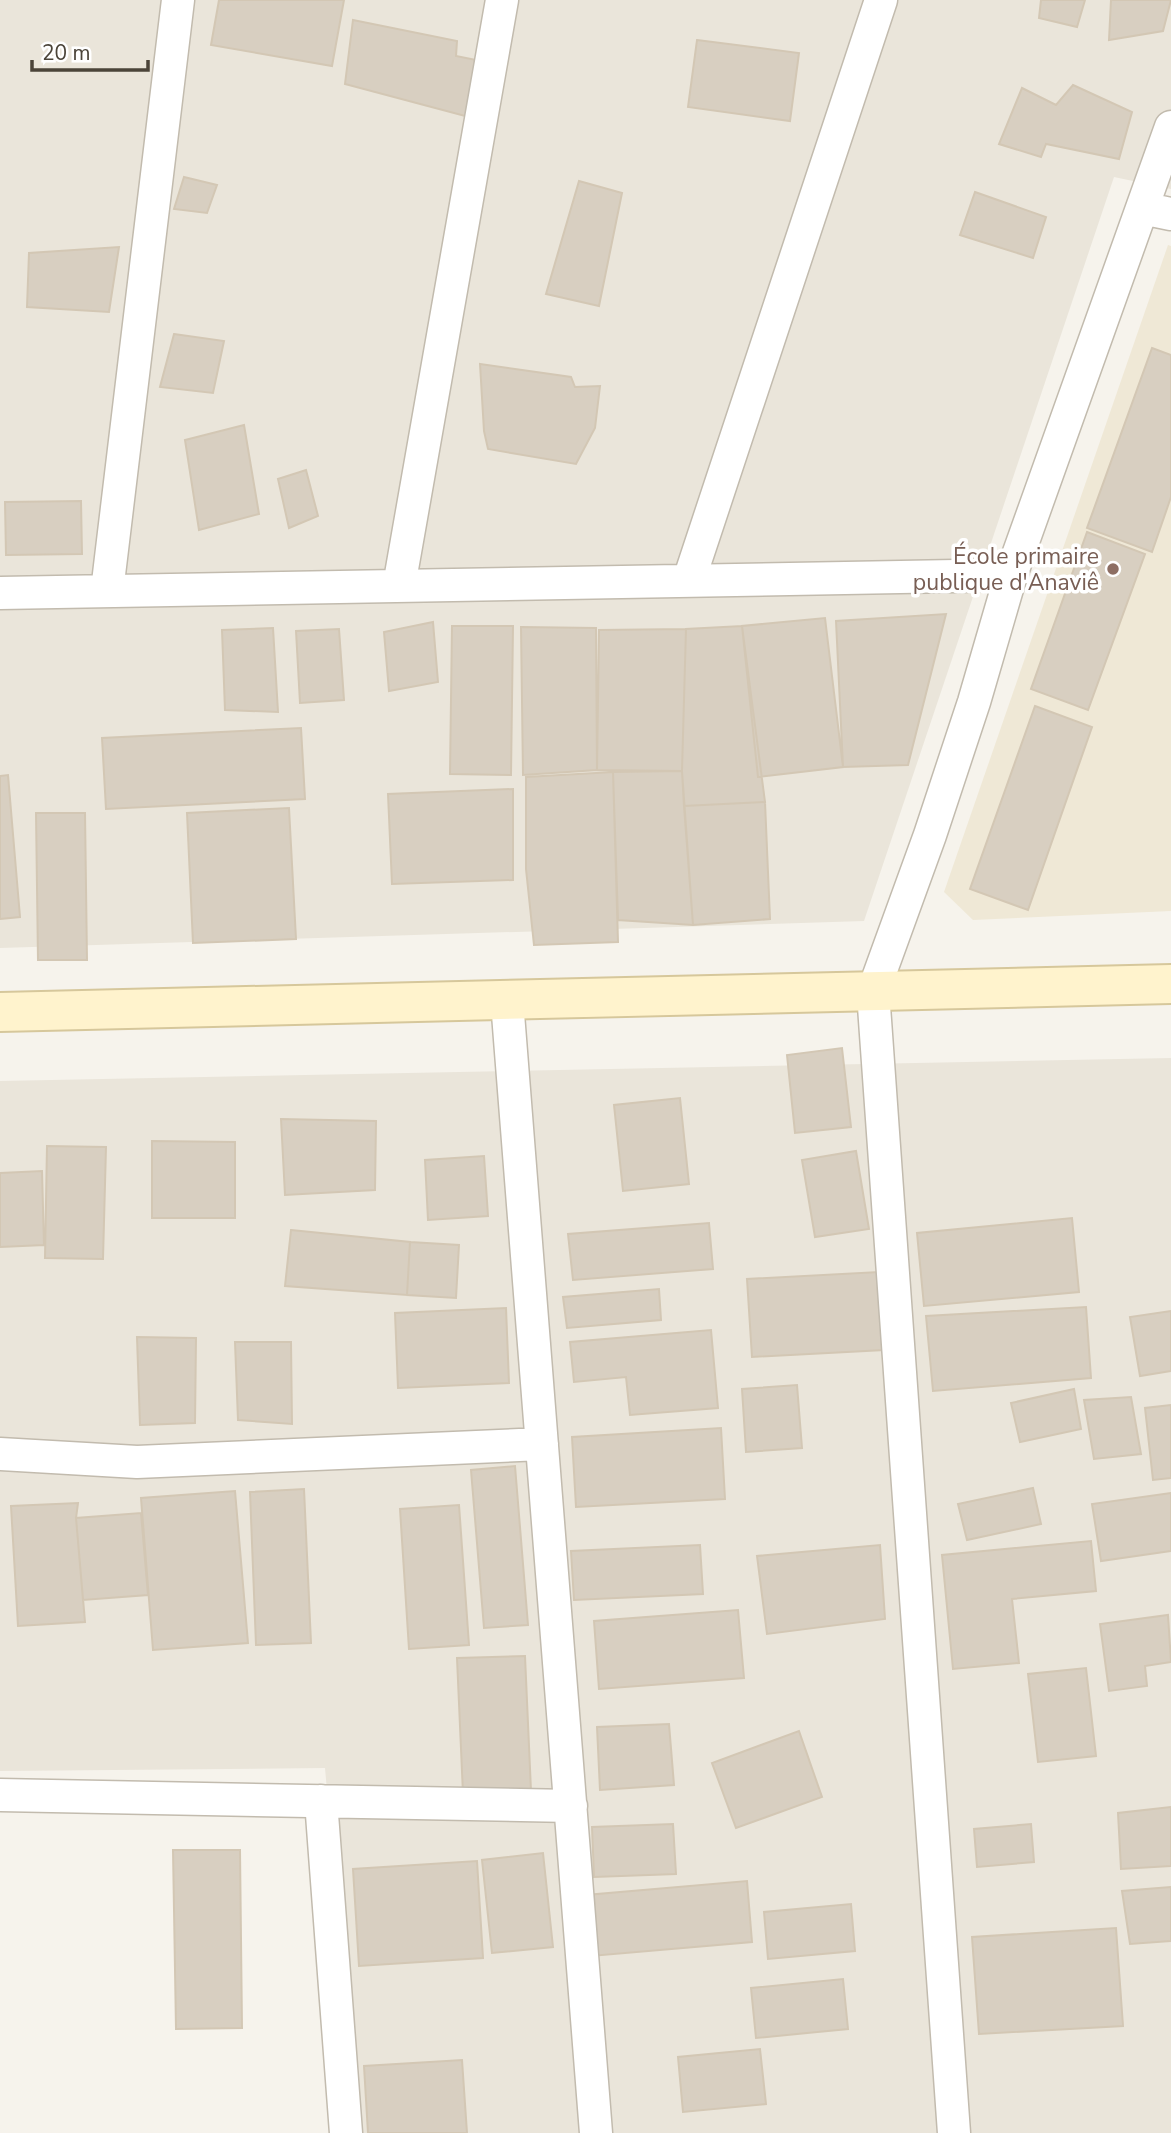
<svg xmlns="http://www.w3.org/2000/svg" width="1171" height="2133" font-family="'Nunito Sans',sans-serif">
<rect width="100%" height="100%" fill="#f6f3ec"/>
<path fill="#eae5da" d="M0,0H1171V189L1114,177L864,921L0,948Z
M1171,1058V2133H357L325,1768L0,1771V1081Z"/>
<path fill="#efe8d6" d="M1168,245L1171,246V911L973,920L944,892Z"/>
<path fill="#d8cfc1" stroke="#d3c7b4" stroke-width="2" d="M219,0H344L332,66L211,45Z
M1041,0H1085L1077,27L1039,18Z
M1111,0H1171L1163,31L1109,40Z
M353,20L457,41L456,56L481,61L469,117L345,84Z
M697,40L799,53L790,121L688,107Z
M1073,85L1132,112L1119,159L1046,144L1041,157L999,144L1022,88L1056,105Z
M184,177L217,185L207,213L174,209Z
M579,181L622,193L599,306L546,294Z
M975,192L1046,217L1033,258L960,235Z
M119,247L109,312L27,307L29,253Z
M174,334L224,341L213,393L160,387Z
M1152,348L1171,355V497L1152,552L1087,528Z
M480,364L571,377L575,387L600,386L595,428L576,464L488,449L484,431Z
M244,425L259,514L199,530L185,440Z
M306,470L318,516L289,528L278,479Z
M81,501L82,554L6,555L5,502Z
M1087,532L1145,554L1088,710L1031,689Z
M946,614L908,765L843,767L836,621Z
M825,618L843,767L758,777L742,626Z
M433,622L438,682L389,691L384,632Z
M452,626H513L511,775L450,774Z
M742,626L765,802L684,806L682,771L686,629Z
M521,627L596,628L597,770L523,775Z
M273,628L278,712L225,710L222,630Z
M339,629L344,700L300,703L296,631Z
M686,629L682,771L597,770L599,630Z
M1035,706L1092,727L1028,910L970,889Z
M301,728L305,799L106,809L102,738Z
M682,771L693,925L618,920L613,772Z
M613,772L618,942L534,945L526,869V777Z
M8,775L20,917L0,919V776Z
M513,789V880L392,884L388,794Z
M765,802L770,919L693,925L684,806Z
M289,808L296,939L193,943L187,813Z
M36,813H85L87,960H38Z
M842,1048L851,1127L795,1133L787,1055Z
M680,1098L689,1184L623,1191L614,1105Z
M281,1119L376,1121L375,1190L285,1195Z
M152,1141L235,1142V1218H152Z
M47,1146L106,1147L103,1259L45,1258Z
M856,1151L869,1229L815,1237L802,1160Z
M484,1156L488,1216L428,1220L425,1160Z
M42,1171L44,1245L0,1247V1173Z
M1072,1218L1079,1292L924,1306L917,1233Z
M709,1223L713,1269L573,1280L568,1234Z
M291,1230L410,1242L407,1295L285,1286Z
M410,1242L459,1245L456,1298L407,1295Z
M879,1272L884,1350L752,1357L747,1279Z
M659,1289L661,1320L567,1328L563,1297Z
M1086,1307L1091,1378L933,1391L926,1316Z
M506,1308L509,1383L398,1388L395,1313Z
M1171,1311V1371L1140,1376L1130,1317Z
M711,1330L718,1408L630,1415L626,1377L574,1382L570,1342Z
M137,1337L196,1338L195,1423L140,1425Z
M235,1342H291L292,1424L238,1420Z
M797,1385L802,1448L746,1452L742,1389Z
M1074,1389L1081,1429L1020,1442L1011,1403Z
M1131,1397L1141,1454L1094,1459L1084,1400Z
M1171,1405V1478L1153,1480L1145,1408Z
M721,1428L725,1499L576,1507L572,1437Z
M515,1466L528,1625L484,1628L471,1470Z
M1033,1488L1041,1524L967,1540L958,1504Z
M304,1489L311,1643L256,1645L250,1492Z
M235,1491L248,1643L153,1650L141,1498Z
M1171,1493V1551L1101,1561L1092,1504Z
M78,1503L76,1518L85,1622L18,1626L11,1506Z
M459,1505L469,1645L409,1649L400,1509Z
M141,1513L148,1595L83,1600L76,1518Z
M1091,1541L1096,1591L1012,1599L1019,1663L953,1669L942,1555Z
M700,1545L703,1594L574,1600L571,1551Z
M880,1545L885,1619L767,1634L757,1556Z
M738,1610L744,1678L599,1689L594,1621Z
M1168,1615L1171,1662L1145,1666L1147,1686L1109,1691L1100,1624Z
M525,1656L531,1791L463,1794L457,1658Z
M1086,1668L1096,1756L1038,1762L1028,1674Z
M669,1724L674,1785L600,1790L597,1727Z
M799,1731L822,1797L736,1828L712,1763Z
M1171,1807V1866L1121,1869L1118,1813Z
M673,1824L676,1874L594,1877L592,1827Z
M1031,1824L1034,1862L977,1867L974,1829Z
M173,1850H240L242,2028L176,2029Z
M543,1853L553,1947L492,1953L482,1860Z
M477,1861L483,1958L359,1966L353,1869Z
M747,1881L752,1942L591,1956L586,1895Z
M1171,1887V1941L1130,1944L1122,1891Z
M851,1904L855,1951L768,1959L764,1912Z
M1116,1928L1123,2026L979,2034L972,1937Z
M843,1979L848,2029L756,2038L751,1988Z
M760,2049L766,2104L683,2112L678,2057Z
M462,2060L467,2133H368L364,2066Z"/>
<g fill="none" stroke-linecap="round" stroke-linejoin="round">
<defs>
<path id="street" d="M1142,208L1171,214
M689,580L881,0
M399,586L502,0
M107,591L178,0
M0,593L1011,575
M507,1001L596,2133
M0,1454L137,1462L542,1444
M0,1795L571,1806
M321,1801L346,2133
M954,2133L873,992L930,835L974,702L1011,575L1171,127"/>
<path id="secondary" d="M0,1012L1171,984"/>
</defs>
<use href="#street" stroke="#c2bbae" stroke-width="35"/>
<use href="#secondary" stroke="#d6c79b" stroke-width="42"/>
<use href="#street" stroke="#fff" stroke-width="32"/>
<use href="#secondary" stroke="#fff3cd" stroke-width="38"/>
</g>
<circle fill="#8d6e63" stroke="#fff" stroke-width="2.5" cx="1113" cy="569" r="7"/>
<g text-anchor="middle" stroke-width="7" stroke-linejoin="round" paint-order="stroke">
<g font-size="23" fill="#785e54" stroke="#fff" text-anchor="end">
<text x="1099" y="564">École primaire<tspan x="1099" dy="26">publique d'Anaviê</tspan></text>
</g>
</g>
<path d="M32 60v10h116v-10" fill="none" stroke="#4b4439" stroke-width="3.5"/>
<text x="42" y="60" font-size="21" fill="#4b4439" stroke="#ffffff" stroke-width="5" paint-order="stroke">20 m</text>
</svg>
